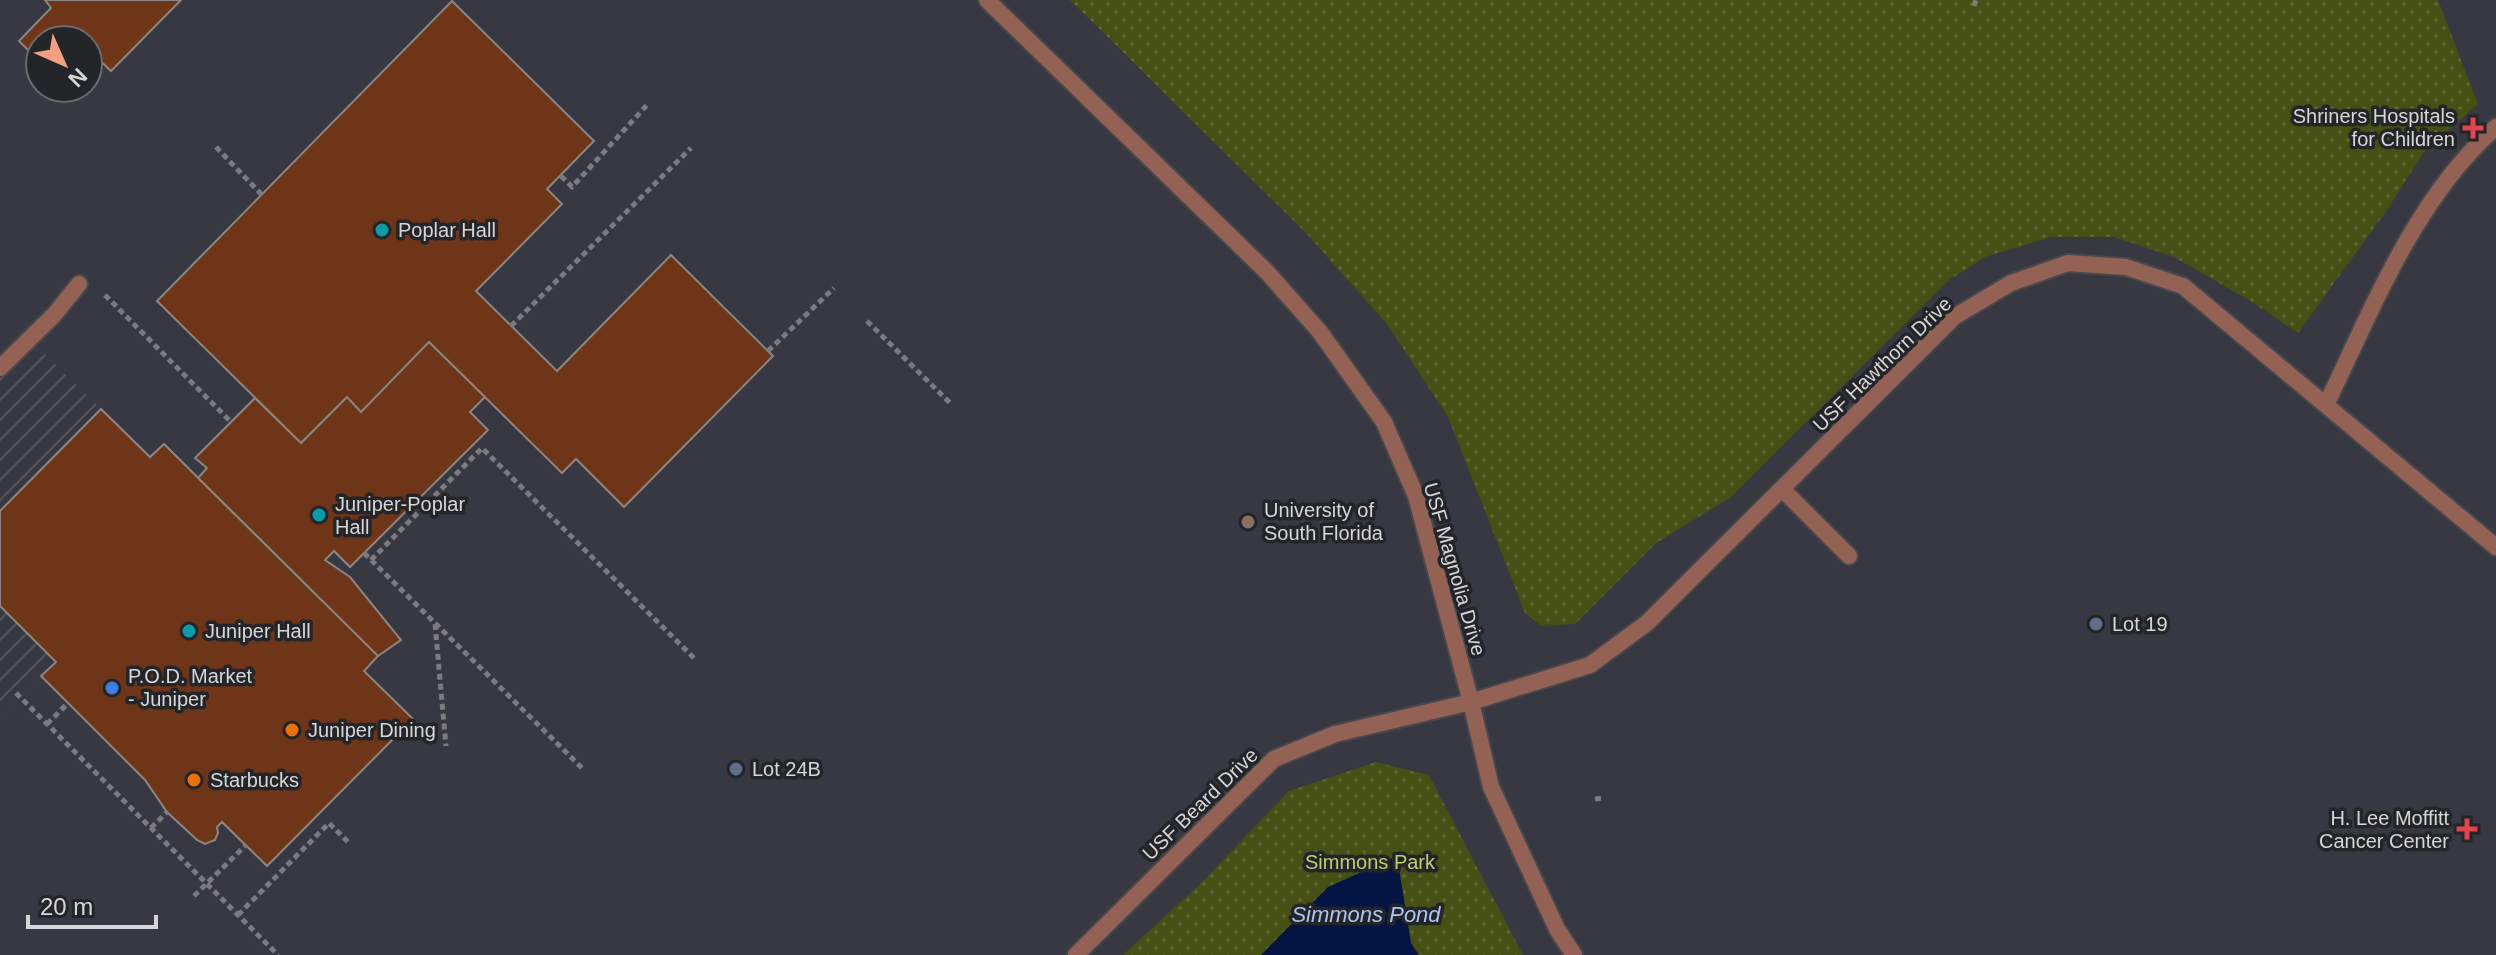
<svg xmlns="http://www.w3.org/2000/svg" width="2496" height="955" font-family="Arial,sans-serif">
<defs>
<pattern id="industrial-furrows" width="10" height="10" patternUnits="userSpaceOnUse" patternTransform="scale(2)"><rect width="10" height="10" fill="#373841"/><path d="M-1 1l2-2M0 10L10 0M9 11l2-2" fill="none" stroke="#53545c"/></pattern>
<pattern id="park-dots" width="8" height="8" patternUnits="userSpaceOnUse" patternTransform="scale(2)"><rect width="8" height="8" fill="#465015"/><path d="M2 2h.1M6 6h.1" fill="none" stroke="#606836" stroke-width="1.8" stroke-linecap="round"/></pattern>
</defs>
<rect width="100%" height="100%" fill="#2e2e32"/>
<path fill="#373841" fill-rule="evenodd" d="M0,0H2496V955H0ZM40,40H88V88H40Z"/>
<path fill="url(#industrial-furrows)" d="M29,339L101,409L0,511V368Z
M0,606L56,662L0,718Z"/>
<path fill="url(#park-dots)" d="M1070,0H2438L2478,104L2424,152L2387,210L2298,333L2249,300L2174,257L2114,237H2051L1985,257L1949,280L1731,497L1656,543L1575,624L1542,626L1525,613L1448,417L1387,324L1305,232Z
M1376,762L1429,775L1523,955H1123L1200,884L1289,791Z"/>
<path fill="#041544" d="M1397,856L1411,943L1419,955H1261L1328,887Z"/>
<path fill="#6f3519" stroke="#8a8684" stroke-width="2" d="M45,0H181L111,71L95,56L88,63V40H40V62L19,41L51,8Z
M452,1L594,141L547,189L562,204L476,291L557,371L671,255L773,356L624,507L576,459L562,473L429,342L361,412L347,397L301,443L157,301Z
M429,342L485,397L470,412L488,430L350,567L334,551L325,560L350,577L401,640L378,656L198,478L207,468L195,458L255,398L301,443L347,397L361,412Z
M101,409L150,457L164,444L378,656L364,671L413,719L267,866L222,822L217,827L218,833L215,840L205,844L197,840L167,812L145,780L41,676L56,662L0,606V511Z"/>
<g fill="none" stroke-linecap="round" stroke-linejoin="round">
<defs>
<path id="service" d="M0,368L54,315L79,284
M2326,405C2372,310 2415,198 2496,127
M1782,489L1849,556
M1471,702L1590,665L1647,623L1954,317L2011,283L2068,263L2126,267L2183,286L2496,547"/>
<path id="minor" d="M1076,955L1274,759L1335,734L1471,702"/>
<path id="tertiary" d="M987,0L1267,272L1320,332L1384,422L1416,496L1471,702L1491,787L1557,929L1574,955"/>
</defs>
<use href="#service" stroke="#49494d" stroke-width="20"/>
<use href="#minor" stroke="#49494d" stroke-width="20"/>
<use href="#tertiary" stroke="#49494d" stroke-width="20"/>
<path stroke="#7b7b7e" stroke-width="5" stroke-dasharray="6 4" stroke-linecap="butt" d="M1974,6L1976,0
M216,147L262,195
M561,176L572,187L647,105
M105,295L231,422
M867,321L951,404
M511,326L691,148
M768,351L834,288
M364,553L582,768
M371,560L482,448L694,658
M435,624L446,746
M16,693L278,955
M47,724L68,703
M1595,799L1603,798
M151,828L167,812
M194,896L246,845
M238,915L329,823L350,844"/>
<use href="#service" stroke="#946255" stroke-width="16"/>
<use href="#minor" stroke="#946255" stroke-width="16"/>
<use href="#tertiary" stroke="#946255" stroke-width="16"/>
</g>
<g fill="#e0444e" stroke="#242528" stroke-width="3">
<path d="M2469 116h8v8h8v8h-8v8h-8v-8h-8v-8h8z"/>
<path d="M2463 817h8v8h8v8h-8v8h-8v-8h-8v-8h8z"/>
</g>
<g fill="#0f9aa8" stroke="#242528" stroke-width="3">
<circle cx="382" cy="230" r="8"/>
<circle cx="319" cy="515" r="8"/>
<circle cx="189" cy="631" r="8"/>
</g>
<circle fill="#8d6e63" stroke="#242528" stroke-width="3" cx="1248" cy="522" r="8"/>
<g fill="#5c6f8a" stroke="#242528" stroke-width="3">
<circle cx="2096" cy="624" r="8"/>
<circle cx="736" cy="769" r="8"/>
</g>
<circle fill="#3f7fe0" stroke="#242528" stroke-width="3" cx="112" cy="688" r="8"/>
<g fill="#e8710a" stroke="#242528" stroke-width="3">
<circle cx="292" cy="730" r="8"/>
<circle cx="194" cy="780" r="8"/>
</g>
<g text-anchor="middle" stroke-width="7" stroke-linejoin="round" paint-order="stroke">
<g font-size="20" fill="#d6d6d8" stroke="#242528" text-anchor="start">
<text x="2455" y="123" text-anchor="end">Shriners Hospitals<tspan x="2455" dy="23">for Children</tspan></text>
<text x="398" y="237">Poplar Hall</text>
<text x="335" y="511">Juniper-Poplar<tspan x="335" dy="23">Hall</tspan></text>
<text x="1264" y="517">University of<tspan x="1264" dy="23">South Florida</tspan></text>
<text x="2112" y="631">Lot 19</text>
<text x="205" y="638">Juniper Hall</text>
<text x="128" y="683">P.O.D. Market<tspan x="128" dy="23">- Juniper</tspan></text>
<text x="308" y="737">Juniper Dining</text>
<text x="752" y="776">Lot 24B</text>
<text x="210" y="787">Starbucks</text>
<text x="2449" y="825" text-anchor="end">H. Lee Moffitt<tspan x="2449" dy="23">Cancer Center</tspan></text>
</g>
<g font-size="20" fill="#d6d6d8" stroke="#242528">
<text transform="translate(1882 364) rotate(-44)" y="7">USF Hawthorn Drive</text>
<text transform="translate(1455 569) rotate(74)" y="7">USF Magnolia Drive</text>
<text transform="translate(1200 804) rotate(-44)" y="7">USF Beard Drive</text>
</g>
<g font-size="20" fill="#bdcf71" stroke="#242528">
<text x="1370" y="869">Simmons Park</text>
</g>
<g font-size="22" font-style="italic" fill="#acc4f4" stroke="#242528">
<text x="1366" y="922">Simmons Pond</text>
</g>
</g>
<g transform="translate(64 64) rotate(135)"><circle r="38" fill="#242528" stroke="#6b6c6e" stroke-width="2"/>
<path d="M0-6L14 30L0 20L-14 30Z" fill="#f2a081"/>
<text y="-12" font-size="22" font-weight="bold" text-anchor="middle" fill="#d6d6d8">N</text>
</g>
<path d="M28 915v12h128v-12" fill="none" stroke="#d6d6d8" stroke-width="4"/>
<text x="40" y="915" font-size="24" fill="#d6d6d8" stroke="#242528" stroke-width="6" paint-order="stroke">20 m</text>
</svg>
